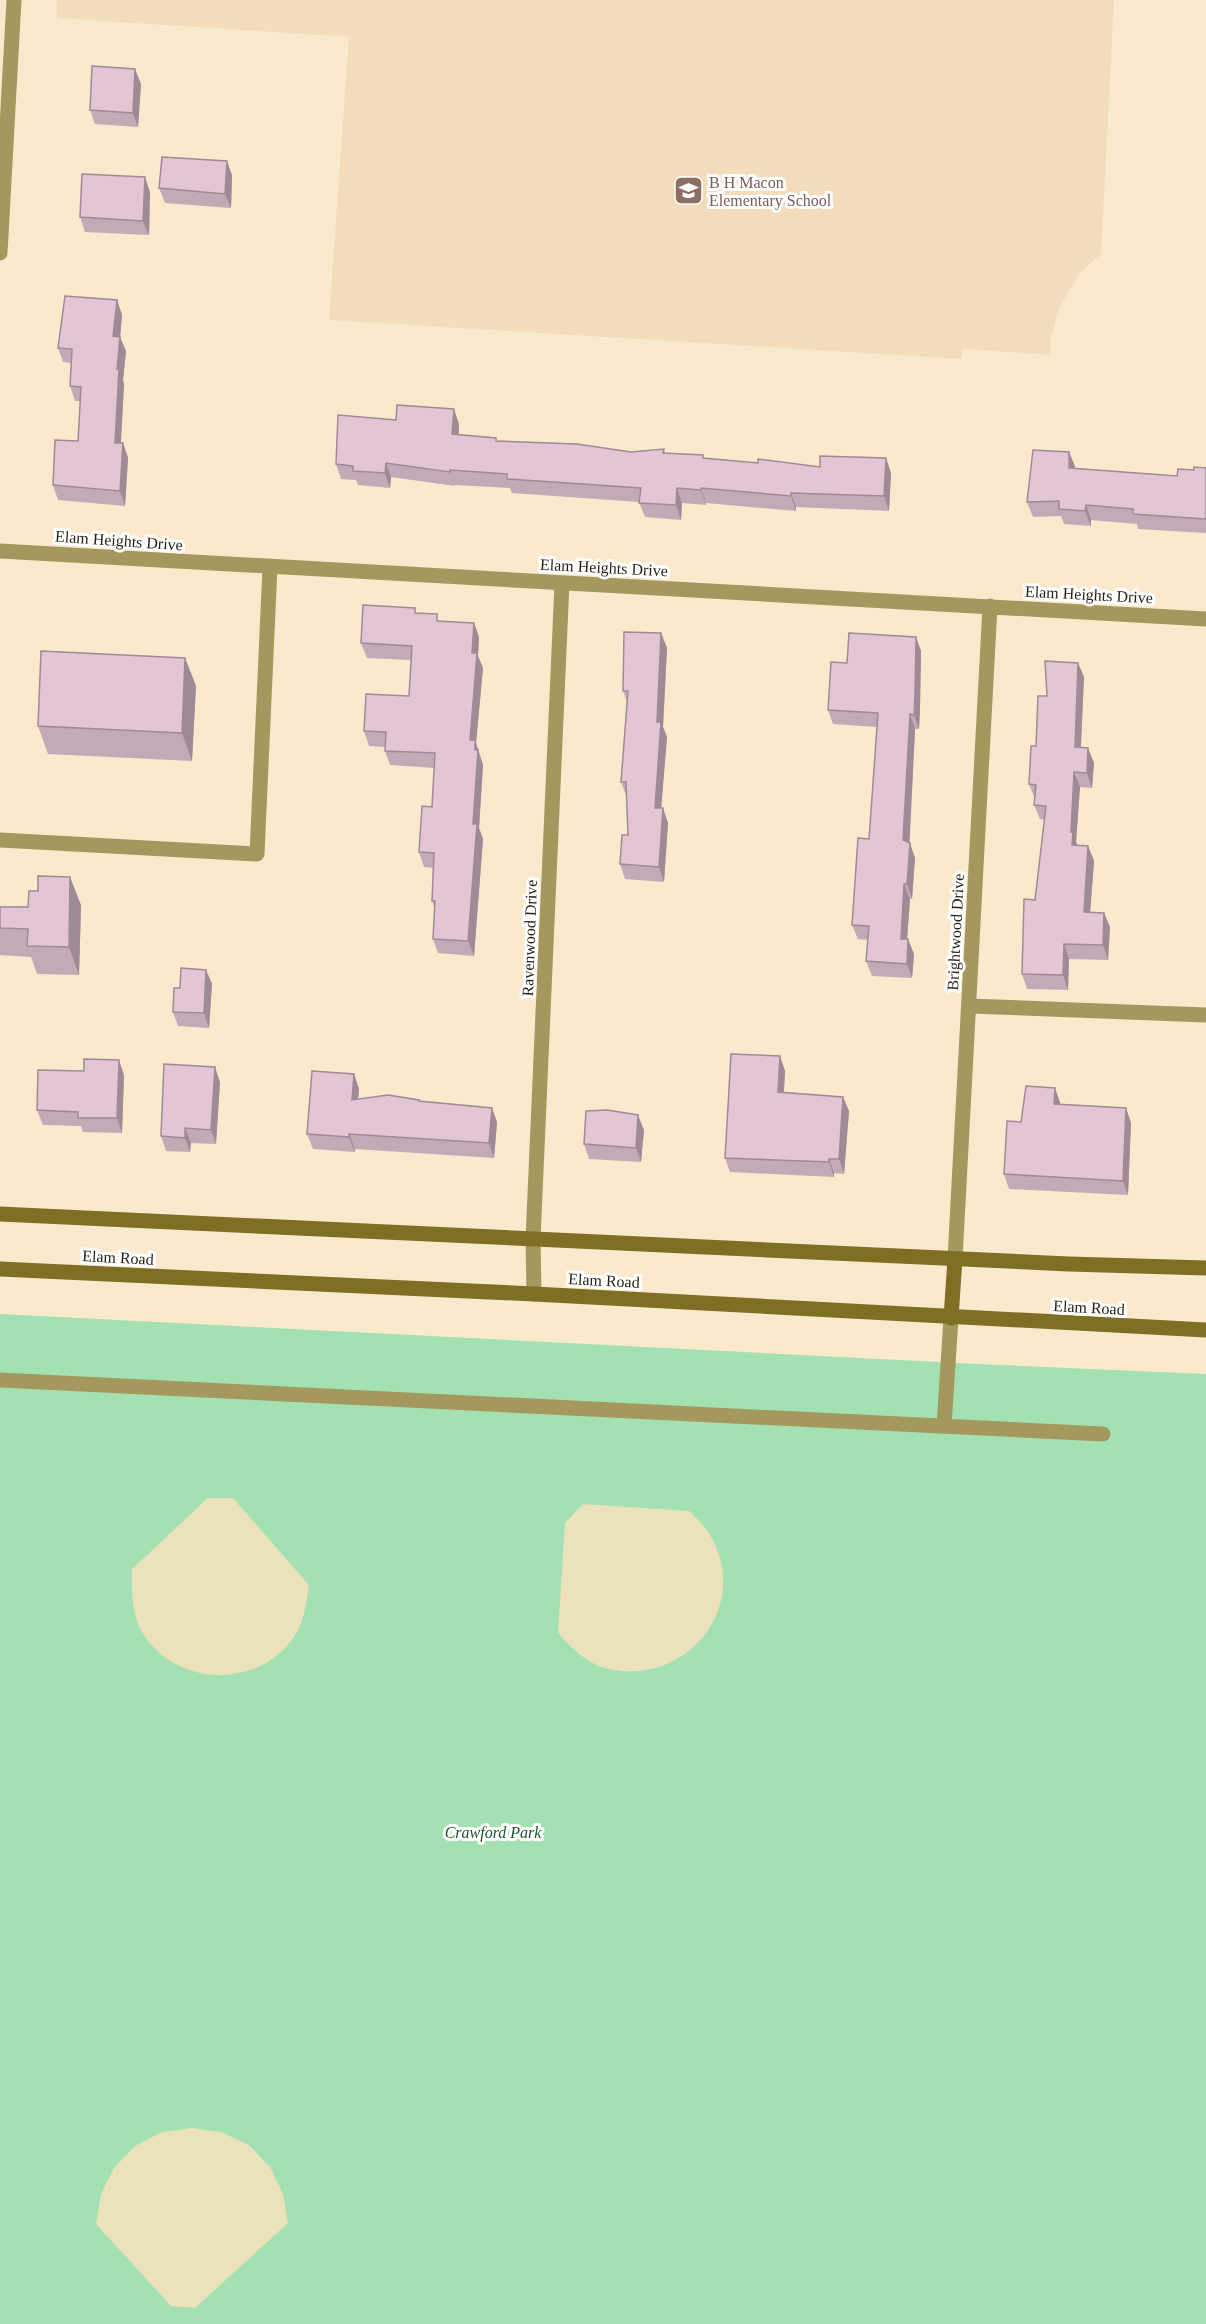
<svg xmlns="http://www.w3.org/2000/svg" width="1206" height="2324" font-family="'Times New Roman',serif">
<rect width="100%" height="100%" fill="#fbe9cd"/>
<path fill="#f2dcbb" d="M57,0H1114L1101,254L1079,274L1059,308L1050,341L1051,355L963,349L961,359L329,320L349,37L57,18Z"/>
<path fill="#a3e1b2" d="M0,1314L978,1364L1206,1374V2324H0Z"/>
<path fill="#ebe2bc" d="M208,1498H233L309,1585C306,1605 304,1625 291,1641C253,1691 169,1685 140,1628C131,1609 132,1589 132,1569Z
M583,1504L689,1511C696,1518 705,1526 710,1535C752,1606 687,1686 609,1669C588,1665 572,1648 558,1633L565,1523Z
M192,2128L221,2132L249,2145L270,2167L283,2194L288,2223L195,2308L171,2306L96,2224L101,2194L114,2168L135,2146L162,2132Z"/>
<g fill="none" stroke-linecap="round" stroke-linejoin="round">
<path stroke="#a5985e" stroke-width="15" d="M0,840L257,854L270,567
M970,1006L1206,1015
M0,1380L1103,1434
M944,1426L951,1318"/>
<path stroke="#a5985e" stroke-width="15" d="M0,551L1206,619
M955,1259L990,606
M534,1294L533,1239L562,583"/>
<path stroke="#a5985e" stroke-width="15" d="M0,253L14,0"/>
<path stroke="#7f6f24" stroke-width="15" d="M0,1214L1069,1264L1206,1268
M0,1269L534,1294L1206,1330
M951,1318L955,1259"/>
</g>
<path fill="#c4a9b7" d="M141,84L138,127L95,124L90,110Z
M232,175L231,208L165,203L159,188Z
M150,192L149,235L85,232L80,217Z
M117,300L122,315L120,337L126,351L123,380L124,384L121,443H123L128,458L125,506L58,500L53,485L78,441L80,401H75L70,386L71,363L63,362L58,348Z
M396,420L459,424V435L497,441L631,452L664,449L665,453L703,455L704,458L758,463L820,467L886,458L891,473L889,511L796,507V511L706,503V505L682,503L681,520L645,517L639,502L512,493L510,488L455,485V486L391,477L390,488L358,485L356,480L341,479L336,464Z
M1069,452L1075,468L1177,476L1194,470L1206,468V533L1138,529L1137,524L1091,520V526L1064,524L1061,516L1033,517L1027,502Z
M417,613L440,621L474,623L479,637L478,656L483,668L476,743L483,765L479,828L483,839L474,956L438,953L433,939L435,910L432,901L433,868L424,867L419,852L432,807L434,768L390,765L385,751V747L369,746L364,731L409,696L411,660L367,658L361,643Z
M661,633L667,648L663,727L667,737L661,808L668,823L664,882L625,879L620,864L628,835L626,795L621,782L627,702L623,691Z
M916,637L921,651L920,709L919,729H915L909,843L915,858L912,899H910L907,939L914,954L912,978L872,976L866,961L868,940L858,939L852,925L869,839L877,727L833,724L828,710L847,663Z
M185,658L196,686L192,761L48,754L38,726Z
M1078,663L1084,677L1081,748L1094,763L1092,788L1080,787L1076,842L1077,845L1088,846L1094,861L1090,912L1104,913L1110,927L1108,960L1069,959L1068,990L1027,989L1022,974L1035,900L1044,820L1040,819L1034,805L1035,799L1029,784L1036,746L1047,696Z
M81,905L79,975L37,974L31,957L0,955V907Z
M206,970L212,984L209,1028L178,1026L173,1012L180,988Z
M780,1056L785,1071L784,1092L843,1097L849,1111L844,1174L834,1173V1177L730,1172L725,1158Z
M354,1074L359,1089L358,1099L419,1100L420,1101L497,1122L494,1158L355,1149V1152L313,1149L307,1134Z
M124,1075L122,1133L83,1132L81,1126L43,1125L37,1110Z
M220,1082L216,1144L191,1143L190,1152L166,1151L161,1136Z
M1060,1102V1104L1126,1108L1131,1123L1128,1195L1009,1189L1004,1174L1021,1122Z
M644,1130L641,1162L589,1159L584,1144Z"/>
<path fill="#a08a95" d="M135,69L141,84L138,127L133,113Z
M227,161L232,175L231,208L225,194Z
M145,177L150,192L149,235L143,221Z
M117,300L122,315L119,351L113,336Z
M120,337L126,351L123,380L124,384L120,458L115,443L117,369Z
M454,409L459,424L458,449L452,434Z
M123,443L128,458L125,506L120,491Z
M1069,452L1075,466L1074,482L1069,468Z
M886,458L891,473L889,511L884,496Z
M386,463L391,477L390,488L385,473Z
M677,488L682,503L681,520L676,505Z
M701,488L706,503V505L701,490Z
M791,493L796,507V511L791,496Z
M1086,505L1091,520V526L1085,511Z
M474,623L479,637L478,656L483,668L476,743L483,765L479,828L483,839L474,956L468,941L470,740Z
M661,633L667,648L663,727L667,737L660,823L655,808L657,722Z
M916,637L921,651L920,709L919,729L914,715Z
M185,658L196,686L192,761L182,733Z
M1078,663L1084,677L1080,762L1075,747Z
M910,714L915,729L909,854L903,840Z
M1088,748L1094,763L1092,788L1087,773Z
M1074,772L1080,787L1076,842L1078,847L1072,845L1071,832Z
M663,808L668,823L664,882L659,867Z
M910,843L915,858L912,899L907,884Z
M1088,846L1094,861L1089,927L1084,912Z
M70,877L81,905L79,975L69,947Z
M904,884L910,899L906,953L901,939Z
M1104,913L1110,927L1108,960L1103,945Z
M908,939L914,954L912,978L907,964Z
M1064,944L1069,959L1068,990L1063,975Z
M206,970L212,984L209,1028L204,1013Z
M780,1056L785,1071L783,1106L778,1092Z
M119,1060L124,1075L122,1133L117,1118Z
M215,1067L220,1082L216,1144L211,1130Z
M354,1074L359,1089L357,1115L352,1100Z
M1055,1088L1060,1102L1059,1119L1054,1104Z
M843,1097L849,1111L844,1174L839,1159Z
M492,1108L497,1122L494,1158L489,1143Z
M1126,1108L1131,1123L1128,1195L1123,1181Z
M638,1115L644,1130L641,1162L636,1148Z
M185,1128L191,1143L190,1152L185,1138Z
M349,1134L355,1149V1152L349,1137Z
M829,1159L834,1173V1177L829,1162Z"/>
<path fill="#e4c5d5" stroke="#a08a95" stroke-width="1.5" d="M92,66L135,69L133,113L90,110Z
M162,157L227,161L225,194L159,188Z
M82,174L145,177L143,221L80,217Z
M65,296L117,300L113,336L120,337L117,369H119L115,443H123L120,491L53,485L55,440L78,441L81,387L70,386L72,349L58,348Z
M397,405L454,409L452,434L496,438V441L577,444L631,452L664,449L663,453L703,455V458L758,463V459L820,467V456L886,458L884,496L791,493V496L701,488V490L677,488L676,505L639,503L641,488L507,479V474L450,470V472L386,463L385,473L353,471V466L336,464L338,415L396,420Z
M1033,450L1069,452V468L1177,476L1178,469L1194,470V467L1206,468V519L1133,514V509L1086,505L1085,511L1059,509V501L1027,502Z
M363,605L415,608V613L437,614V621L474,623L472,653H477L470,740H475V750H478L473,824H477L468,941L433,939L435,901H432L434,853L419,852L422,806L432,807L435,753L385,751L386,732L364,731L366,694L409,696L412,646L361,643Z
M624,632L661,633L657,722H661L655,808H663L659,867L620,864L622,835H628L626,782H621L628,691H623Z
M849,633L916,637L915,695L914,715L910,714L903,840L910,843L907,884H904L901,939H908L907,964L866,961L869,926L852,925L858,838L869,839L878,713L828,710L831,662L847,663Z
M41,651L185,658L182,733L38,726Z
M1045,661L1078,663L1075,747L1088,748L1087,773L1074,772L1071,832H1073L1072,845L1088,846L1084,912L1104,913L1103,945L1064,944L1063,975L1022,974L1024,899L1035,900L1046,806L1034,805L1036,785L1029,784L1031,746H1036L1038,696H1047Z
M38,876L70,877L69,947L27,946L28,929L0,928V907H28L29,891H38Z
M181,968L206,970L204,1013L173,1012L174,988H180Z
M731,1054L780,1056L778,1092L843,1097L839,1159H829V1162L725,1158Z
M84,1059L119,1060L117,1118H78V1112L37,1110L38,1070L84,1071Z
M164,1064L215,1067L211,1130L185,1128V1138L161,1136Z
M312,1071L354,1074L352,1100L388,1095L419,1100V1101L492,1108L489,1143L349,1134V1137L307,1134Z
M1026,1086L1055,1088L1054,1104L1126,1108L1123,1181L1004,1174L1007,1121L1021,1122Z
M607,1110L638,1115L636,1148L584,1144L586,1111Z"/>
<defs>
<symbol id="school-square" viewBox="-11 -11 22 22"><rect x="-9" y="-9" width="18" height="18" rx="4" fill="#8d6e63" stroke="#fff"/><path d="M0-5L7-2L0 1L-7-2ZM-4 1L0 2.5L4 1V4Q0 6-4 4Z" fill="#fff"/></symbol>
</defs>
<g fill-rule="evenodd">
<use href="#school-square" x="672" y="174" width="33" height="33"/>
</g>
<g text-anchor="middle" stroke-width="6" stroke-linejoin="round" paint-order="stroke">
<g font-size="16" fill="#785e54" stroke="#fff" text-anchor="start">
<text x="709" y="188">B H Macon<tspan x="709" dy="18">Elementary School</tspan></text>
</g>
<g font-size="16" fill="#251f15" stroke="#fff">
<text transform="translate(119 540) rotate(4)" y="6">Elam Heights Drive</text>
<text transform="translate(604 567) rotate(3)" y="6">Elam Heights Drive</text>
<text transform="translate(1089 594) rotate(3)" y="6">Elam Heights Drive</text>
<text transform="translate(955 932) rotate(-87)" y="6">Brightwood Drive</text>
<text transform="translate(529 938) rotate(-88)" y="6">Ravenwood Drive</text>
<text transform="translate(118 1257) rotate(3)" y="6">Elam Road</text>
<text transform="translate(604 1280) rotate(3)" y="6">Elam Road</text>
<text transform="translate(1089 1307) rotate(3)" y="6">Elam Road</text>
</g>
<g font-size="16" font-style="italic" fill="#1b542f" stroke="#fff">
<text x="493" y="1838">Crawford Park</text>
</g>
</g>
</svg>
